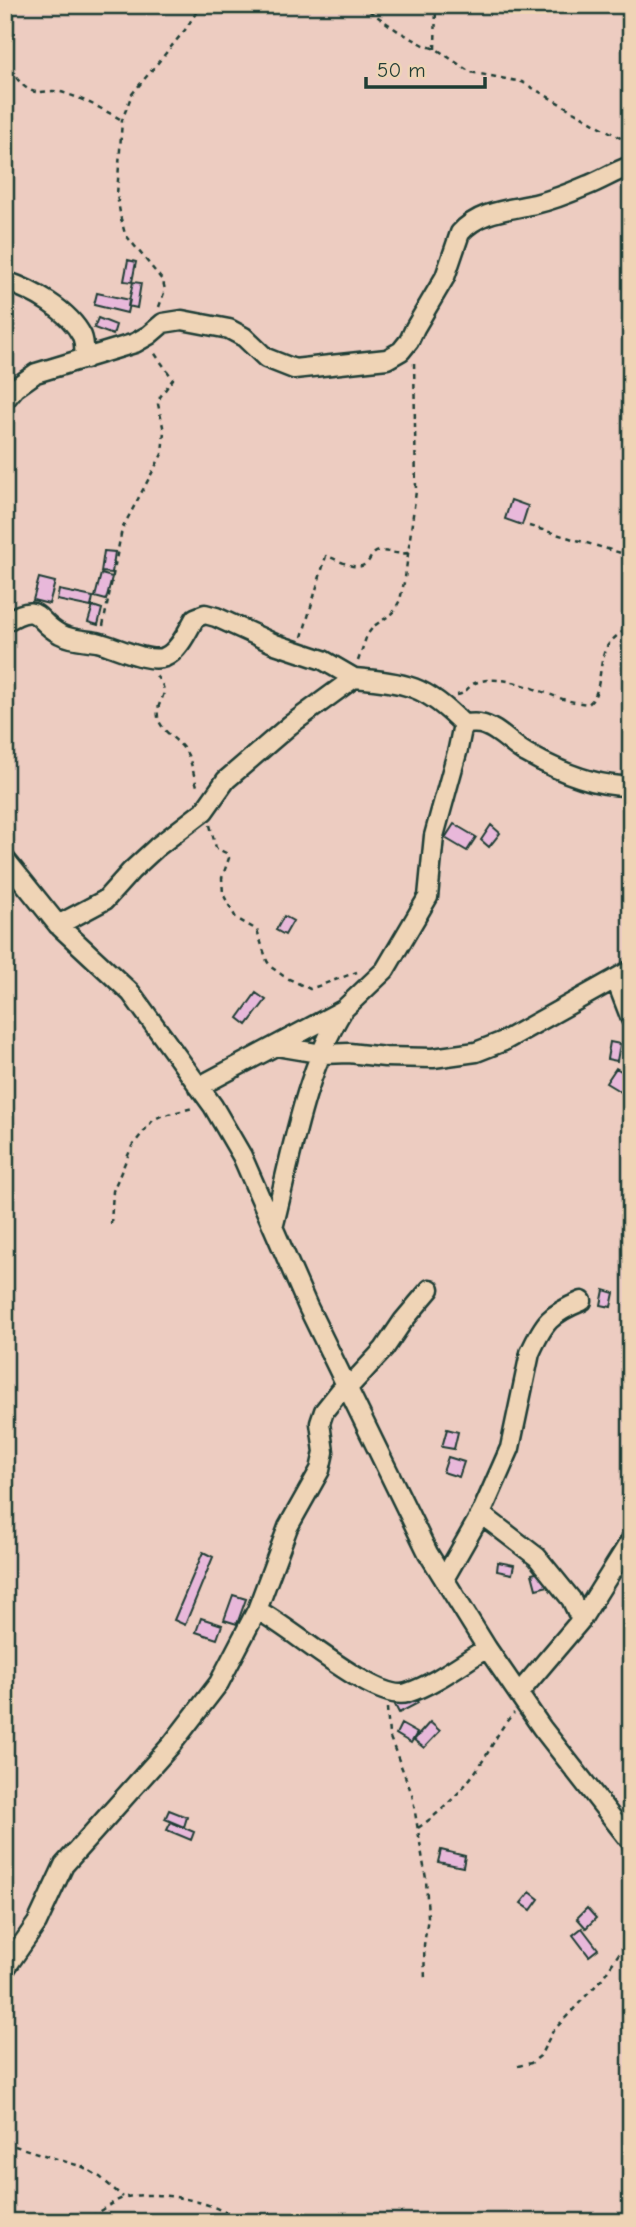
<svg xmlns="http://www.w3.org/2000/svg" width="636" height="2227" font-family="'Comic Neue',sans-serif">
<rect width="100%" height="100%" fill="#edccc1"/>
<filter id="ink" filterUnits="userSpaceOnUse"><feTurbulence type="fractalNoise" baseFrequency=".0143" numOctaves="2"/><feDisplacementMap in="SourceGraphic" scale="14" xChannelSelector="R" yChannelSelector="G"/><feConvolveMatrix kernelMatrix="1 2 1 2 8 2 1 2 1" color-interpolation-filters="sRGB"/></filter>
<g filter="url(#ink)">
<path fill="#e8b8da" stroke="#1f3d34" stroke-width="2" d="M128,260L136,262L132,282L124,281Z
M133,282L141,283L137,308L128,306Z
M97,293L130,300L127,313L94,305Z
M98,318L116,325L113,335L94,328Z
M511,500L528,506L522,525L505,519Z
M104,551L115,552L112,573L101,572Z
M101,574L112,577L106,600L95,597Z
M39,578L55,582L49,604L33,600Z
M59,590L93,597L91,607L57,600Z
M93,606L102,609L98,625L88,622Z
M454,824L476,837L467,851L445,838Z
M491,825L500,833L489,847L481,840Z
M284,916L293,921L285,935L276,930Z
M256,993L266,1000L247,1025L238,1018Z
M610,1042L620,1044L617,1061L607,1059Z
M616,1068L631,1077V1088L626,1095L606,1083Z
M604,1290L614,1293L611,1307L601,1305Z
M447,1429L458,1432L454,1449L442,1447Z
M448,1457L464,1462L459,1477L443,1472Z
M203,1552L213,1557L185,1625L174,1620Z
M498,1562L514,1565L512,1574L497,1571Z
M544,1571L548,1586L536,1589L532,1574Z
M233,1595L246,1599L237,1624L224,1620Z
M201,1618L222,1625L217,1639L196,1632Z
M414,1695L418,1703L399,1713L395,1705Z
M430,1722L440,1731L424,1748L414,1740Z
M401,1724L417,1733L411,1743L396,1734Z
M169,1810L187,1817L184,1827L165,1819Z
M171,1822L194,1832L191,1840L167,1830Z
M441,1850L465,1856L463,1867L438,1862Z
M530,1892L539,1899L531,1910L521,1903Z
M587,1908L596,1918L586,1928L577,1918Z
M582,1928L598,1949L589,1956L573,1935Z"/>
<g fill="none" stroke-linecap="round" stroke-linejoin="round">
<defs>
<path id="minor" d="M5,281C32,290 69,310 82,336C85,343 84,352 85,359
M5,400L15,388L36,373L135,343L149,335L163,323L182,320L229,329L244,337L266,358L294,369L387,359L401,351L409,341L415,328L445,277L460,233C479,211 508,210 535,204C552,200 570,193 586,186C602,180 615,171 631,166
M5,622C42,600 34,621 60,634C71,640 85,640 97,642C115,646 148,664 165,657C179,651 188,630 195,618L205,614L216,617L275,644L323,660L354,678
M5,859L58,925L131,993L213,1106L242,1156L308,1307L428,1553L487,1648L542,1728L631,1842
M58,925L105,900L131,871L157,847L204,811L226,780L290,725L354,678C407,683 425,685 463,724C468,724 475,723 480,724C497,727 511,745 526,753C556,770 596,787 631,786
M616,980L631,1019
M276,1046L323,1054L349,1053L385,1057L433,1058L476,1052L504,1041L631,970
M198,1087L343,1010L385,970L428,897L434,836L458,749L463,724
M274,1224C291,1156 306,1069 343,1010
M347,1389L384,1349L403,1321L430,1289
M481,1514L537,1557L571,1599L581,1620
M444,1579L481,1514L510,1448L530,1353C544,1322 550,1314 582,1301
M257,1610C290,1626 375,1703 407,1693C435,1684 462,1663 487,1648
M519,1693L581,1620L631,1540
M5,1969L37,1923L64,1865L172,1744L219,1683L257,1610L288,1527L320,1470L324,1452L320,1423L324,1411L340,1391L347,1387"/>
</defs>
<use href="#minor" stroke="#1f3d34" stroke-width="23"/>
<path stroke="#1f3d34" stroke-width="2.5" stroke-dasharray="5 5" stroke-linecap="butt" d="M361,5L398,31L424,45L438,50L470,72L522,82L631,144
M435,49L436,5
M5,61C12,72 25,95 41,92C51,91 56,90 67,94C86,100 104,110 122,120
M159,307L165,290L163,281L125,234L121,219L117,195L122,120L132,94L185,30L201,5
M529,526L631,556
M103,626L122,529L162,454L164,431L158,404L160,397L173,379L153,351
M302,637L326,556C336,558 354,571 364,565C371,562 370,552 380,551C390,551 398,555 408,553
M358,661L367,635L374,626L393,613L400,600L405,578L416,491L414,360
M156,676C174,696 155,698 158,717C161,732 178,739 186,752C192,761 194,778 198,789
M457,695C466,694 468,686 475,683C504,672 539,692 566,700C573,702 581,703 588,704C602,696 598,664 606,648C612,638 622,632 631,626
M210,825L216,848L226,853L229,858L222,878L223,894L236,918L257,930L267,961L271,967L285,977L310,989L357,972
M111,1224L113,1191L132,1146L153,1120L161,1116L193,1108
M387,1708L389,1735L412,1794L426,1879L428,1917L424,1945L425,1982
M418,1828C444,1810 463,1790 480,1765C492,1748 499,1728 514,1713
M518,2066L531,2063L540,2056L553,2031L601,1980L631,1936
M5,2143L83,2167L100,2177L123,2197
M83,2222C95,2215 114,2200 126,2197C161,2190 213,2201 242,2222"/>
<use href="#minor" stroke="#efd4b6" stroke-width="18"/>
</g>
</g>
<rect width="636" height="2227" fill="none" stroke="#efd4b6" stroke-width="28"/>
<rect x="14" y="14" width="608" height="2199" fill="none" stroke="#1f3d34" stroke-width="2.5" filter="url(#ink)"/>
<path d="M366 77v10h119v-10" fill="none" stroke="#1f3d34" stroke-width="3.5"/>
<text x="377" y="77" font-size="21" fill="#1f3d34" stroke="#efd4b6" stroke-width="5" paint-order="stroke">50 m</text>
</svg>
